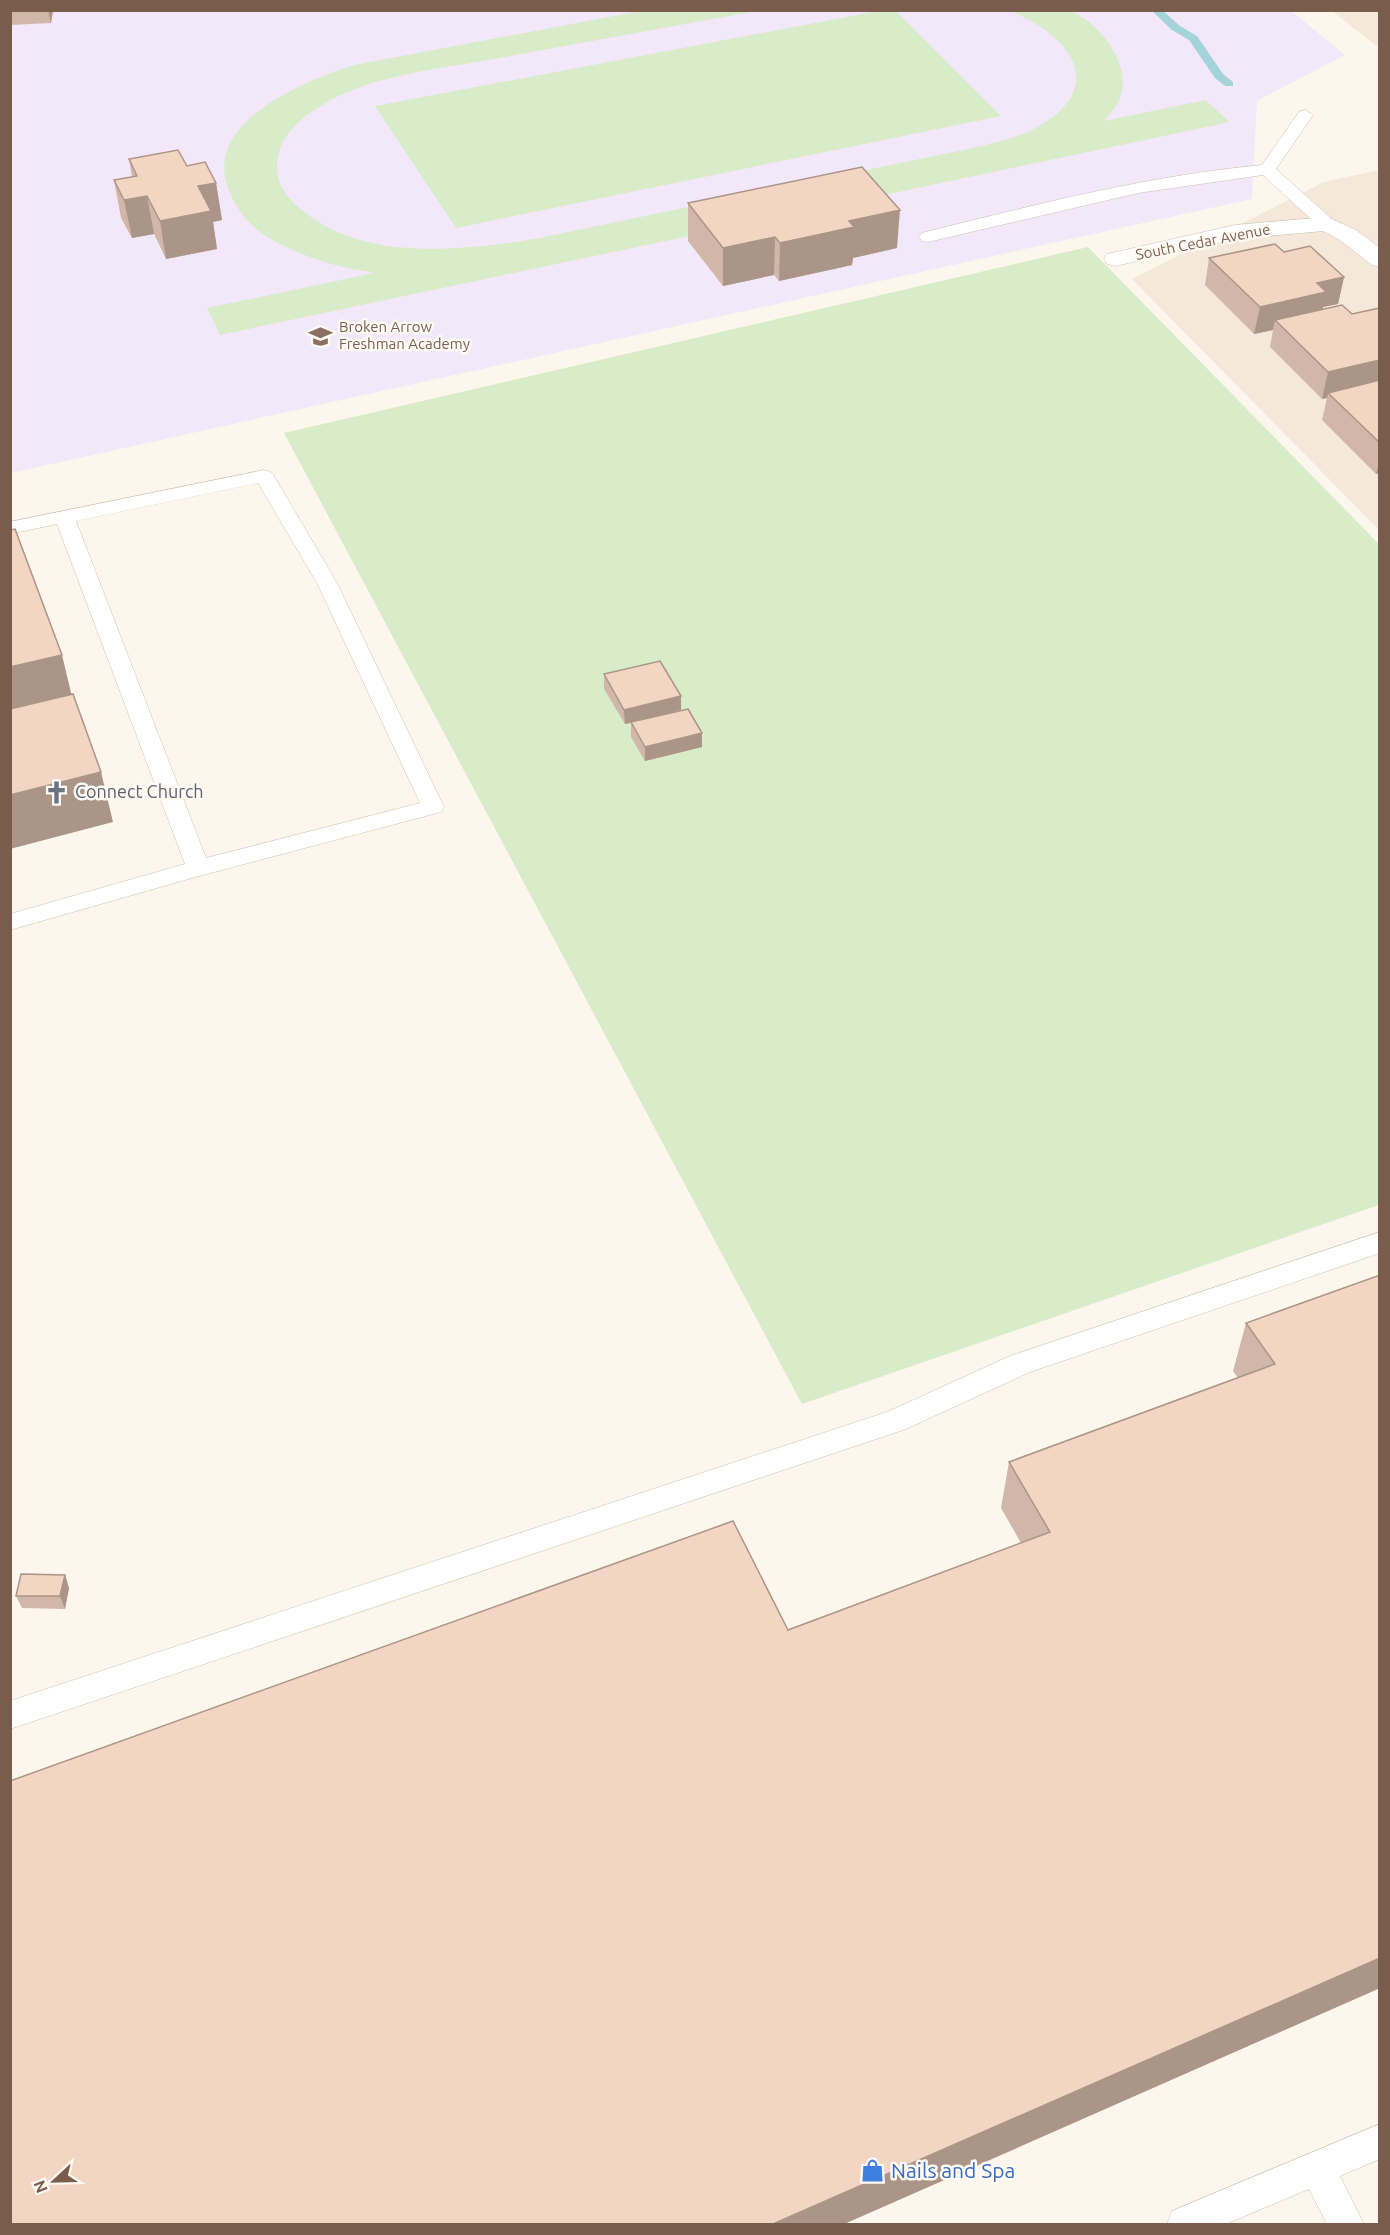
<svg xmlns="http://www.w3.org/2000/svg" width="1390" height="2235" font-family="Ubuntu,sans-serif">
<rect width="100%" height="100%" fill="#fdf6ec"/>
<path fill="#f5e8da" d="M1332,11H1379V48Z
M1379,170V530L1132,279L1324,182Z"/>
<path fill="#f3e8fa" d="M1290,10L1345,55L1257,101L1252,199L11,473L10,11Z"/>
<path fill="#d8ecc9" d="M895,10L1001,116L456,228L375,106L878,11Z
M640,11H757C669,27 582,43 494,59C440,69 371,75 324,104C299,118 275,140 277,170C278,187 290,201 303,211C366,263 465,250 539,238L982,146C1005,140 1030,134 1050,119C1109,76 1057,29 1010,11C1025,11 1056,6 1070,11C1099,22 1131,63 1121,95C1118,106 1110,113 1104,121L1205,100L1230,122L220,335L207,308L374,273C364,270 353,270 343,267C315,260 287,250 263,234C247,223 235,207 228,188C203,121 307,80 354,65Z
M1088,247L1379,544V1205L802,1404L284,433Z"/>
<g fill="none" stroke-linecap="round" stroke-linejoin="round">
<path fill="#a5d3da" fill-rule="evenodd" d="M1151,10H1162L1180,26L1197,36L1223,74L1233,82V86H1225L1215,78L1189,40L1172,30Z"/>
<defs>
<path id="service" d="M1305,110L1313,115L1276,169L1333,220L1336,224L1333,228H1321L1263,175L1138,193L928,242L922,241L919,237L922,233C1034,205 1146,176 1262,165L1299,112Z
M264,470L271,472L274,476L337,583L444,807L441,812L199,876L10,930V914L185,864L57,524L10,534V522ZM258,483L317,583L420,803L206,858L76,521Z
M1380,1232V1253L1030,1372L906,1429L10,1729V1701L887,1412L1010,1356Z
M1380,2124V2159L1340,2176L1364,2224H1327L1309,2189L1226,2224H1167L1172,2211Z"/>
<path id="minor" d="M1327,217L1356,230L1380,248V267L1372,265L1340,240L1323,231L1235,239L1115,266L1107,264L1104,259L1107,254L1235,225Z"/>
</defs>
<use href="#service" stroke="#d1beb0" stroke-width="1"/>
<use href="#minor" stroke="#d1beb0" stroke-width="1"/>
<use href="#service" fill="#fff" fill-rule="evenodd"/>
<use href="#minor" fill="#fff" fill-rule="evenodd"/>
</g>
<path fill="#d1b7a8" d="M10,10H53L51,23L10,25Z
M129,159L187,166L216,183L222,220L213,222L217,249L166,259L154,234L132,238L121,218L114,180L132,177Z
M688,203L897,248L853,258L852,265L779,281L774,275L723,286L688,241Z
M1284,252L1344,277L1338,304L1323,307V309L1352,314L1380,308V473L1376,474L1322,420L1327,398L1322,399L1270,347L1273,330L1254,334L1205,285L1209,258Z
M604,674L681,696V710L702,747L645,761L631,737V723L625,724L604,689Z
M1380,1275V1988L844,2224H10L788,1630L1021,1543L1001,1508L1009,1462L1238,1378L1233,1371L1246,1323Z
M65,1575L69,1588L65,1609L22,1608L16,1596Z"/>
<path fill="#aa9588" d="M48,10H53L51,23Z
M216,183L222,220L213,222L217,249L166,259L160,221L198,186Z
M147,196L154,234L132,238L124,200Z
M900,210L897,248L853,258L852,265L779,281L780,243L849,221Z
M775,237L774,275L723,286V248Z
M1344,277L1338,304L1323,307L1321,319L1275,320L1273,330L1254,334L1260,307L1317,283Z
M1380,360V386L1328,393L1327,398L1322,399L1328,372Z
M1380,460V473L1376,474Z
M62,655L74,705L10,719V667Z
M681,696V710L625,724L624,710Z
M702,733V747L645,761V747Z
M101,772L113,822L10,849V795Z
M65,1575L69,1588L65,1609L60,1596Z
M1380,1958V1988L844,2224H773Z"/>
<path fill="#f3d5c3" stroke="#aa9588" stroke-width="1.5" d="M178,150L187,166L205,162L216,183L198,186L211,211L160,221L147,196L124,200L114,180L137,176L129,159Z
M862,167L900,210L849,221L854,227L780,243L775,237L723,248L688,203Z
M1275,244L1284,252L1310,246L1344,277L1317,283L1326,292L1260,307L1209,258Z
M1342,305L1352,314L1380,308V360L1328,372L1275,320Z
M1380,380V443L1328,393Z
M15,529L62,655L10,667V530Z
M660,661L681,696L624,710L604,674Z
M73,694L101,772L10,795V709Z
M688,709L702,733L645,747L631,722Z
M1380,1275V1958L773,2224H10V1781L733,1521L788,1630L1050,1532L1009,1462L1275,1364L1246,1323Z
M21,1574L65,1575L60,1596H16Z"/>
<defs>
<symbol id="school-bare" viewBox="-9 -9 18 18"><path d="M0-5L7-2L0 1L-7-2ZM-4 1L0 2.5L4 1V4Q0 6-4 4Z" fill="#8d6e63" stroke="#fffaf3" stroke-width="2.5" paint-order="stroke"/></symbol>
<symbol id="church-bare" viewBox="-9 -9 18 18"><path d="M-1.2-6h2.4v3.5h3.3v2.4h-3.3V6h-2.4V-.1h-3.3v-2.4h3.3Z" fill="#6b7280" stroke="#fffaf3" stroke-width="2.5" paint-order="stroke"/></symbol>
<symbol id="shop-bare" viewBox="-9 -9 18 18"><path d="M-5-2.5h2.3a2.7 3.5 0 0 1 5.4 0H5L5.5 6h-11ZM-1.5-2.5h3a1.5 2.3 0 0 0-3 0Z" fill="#3f7fe0" stroke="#fffaf3" stroke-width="2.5" paint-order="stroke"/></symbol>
</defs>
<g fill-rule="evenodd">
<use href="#school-bare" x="304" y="320" width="33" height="33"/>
<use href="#church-bare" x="40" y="776" width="33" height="33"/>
<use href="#shop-bare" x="856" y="2154" width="33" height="33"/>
</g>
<g text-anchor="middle" stroke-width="5" stroke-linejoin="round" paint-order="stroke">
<g font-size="15" fill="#7a5c4d" stroke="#fffaf3">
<text transform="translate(1203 242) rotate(-11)" y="5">South Cedar Avenue</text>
</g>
<g font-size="15" fill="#785e54" stroke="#fffaf3" text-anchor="start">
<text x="339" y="332">Broken Arrow<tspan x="339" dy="17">Freshman Academy</tspan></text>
</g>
<g font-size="18" fill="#5b616d" stroke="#fffaf3" text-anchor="start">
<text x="75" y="798">Connect Church</text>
</g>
<g font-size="21" fill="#366cbe" stroke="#fffaf3" text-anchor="start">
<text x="891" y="2178">Nails and Spa</text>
</g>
</g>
<rect width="1390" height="2235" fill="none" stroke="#7a5c4d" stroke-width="24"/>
<g transform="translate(54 2181) rotate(248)" stroke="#fffaf3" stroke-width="4.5" paint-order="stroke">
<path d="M0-4.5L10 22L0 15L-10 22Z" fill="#7a5c4d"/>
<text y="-9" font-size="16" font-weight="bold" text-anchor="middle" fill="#7a5c4d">N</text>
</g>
</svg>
